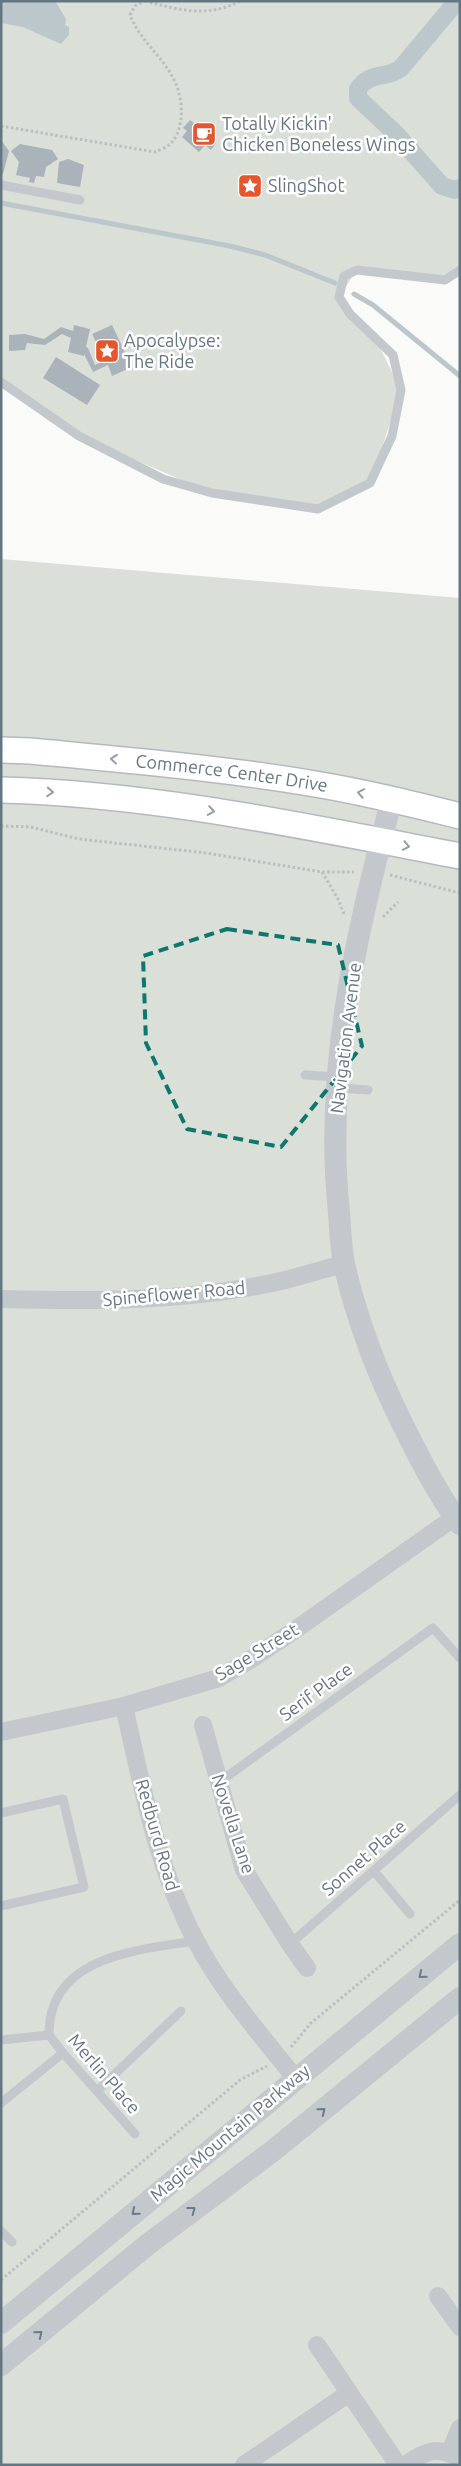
<svg xmlns="http://www.w3.org/2000/svg" width="461" height="2466" font-family="Ubuntu,sans-serif">
<rect width="100%" height="100%" fill="#fafaf8"/>
<path fill="#dadfd7" d="M1,1H460V270L445,280L357,270L339,297L375,338L401,390L370,483L318,509L212,493L79,436L1,381Z
M1,559L460,598V2465H1Z"/>
<path fill="#bbc7cb" d="M1,1H55L66,19L65,25L69,27V35L61,44L23,27L1,23Z"/>
<g fill="none" stroke-linecap="round" stroke-linejoin="round">
<path stroke="#bbc7cb" stroke-width="5" d="M1,203L230,246L265,255L335,283
M354,294L373,305L460,376"/>
<path stroke="#bbc7cb" stroke-width="18" d="M457,1L401,68C386,80 371,70 358,89V98L396,134L442,186L455,190L460,188"/>
</g>
<path fill="#aab3b9" d="M190,120L212,137L211,139L216,143L211,150L205,145L199,152L182,137L187,131L183,128Z
M1,140L9,151L3,174L1,173Z
M20,144L52,150L58,159L46,167L44,177L36,176L34,183L29,182L30,178L16,175L19,162L11,151Z
M68,159L84,165L80,187L57,183L59,162Z
M74,325L90,329L86,347L88,348L95,365L105,360L92,334L112,325L132,367L112,376L108,365L93,372L84,354V356L68,352L71,338L62,334L45,345L27,343L25,350L9,351V335L25,334L44,339L61,327L73,331Z
M56,357L100,385L87,405L43,378Z"/>
<g fill="none" stroke-linecap="round" stroke-linejoin="round">
<defs>
<g id="secondary">
<path id="s1" d="M1,750L31,751C125,760 221,768 315,784C364,792 412,804 460,816"/>
<path d="M1,790C156,794 308,827 460,856"/>
</g>
</defs>
<use href="#secondary" stroke="#b3babf" stroke-width="28"/>
<path stroke="#bbbfc2" stroke-width="3" stroke-dasharray="2.5 2.5" stroke-linecap="butt" d="M145,1C178,10 208,18 240,1
M1,126L155,152C160,150 168,147 172,142C186,125 183,94 172,76C160,54 139,39 130,15L135,6L144,1
M1,826L31,827L79,839L206,853L322,872H354
M322,872L338,899L344,914
M390,875L460,893
M383,917L398,902
M291,2047L311,2023L460,1900
M1,2280L240,2080L267,2066"/>
<path stroke="#c3c8cc" stroke-width="9" d="M1,185L80,200
M1,382L79,436L163,479L212,493L318,509L370,483L392,436L401,390L393,355L350,314L339,297L344,276L357,270L445,280L460,270
M305,1075L337,1077
M339,1088L368,1090
M218,1783L433,1628L460,1658
M1,1813L63,1799L84,1887L1,1906
M374,1871L410,1914
M290,1944L460,1795
M49,2035C48,1956 137,1950 195,1941
M49,2035L63,2053L135,2134
M1,2040L49,2035
M97,2091L181,2011
M1,2103L63,2053
M1,2231L12,2242"/>
<path stroke="#c3c8cc" stroke-width="18" d="M1,1299C90,1301 179,1302 267,1284C293,1279 319,1270 344,1264
M124,1706C142,1786 157,1868 196,1941C222,1991 261,2035 296,2079
M203,1725L244,1870L290,1944L307,1968
M1,1732L124,1706L219,1678L250,1660L295,1630L455,1517
M438,2296L460,2327
M317,2345L398,2465
M450,2452L460,2428
M244,2465L349,2393
M405,2465C425,2451 438,2445 460,2459"/>
<path stroke="#c3c8cc" stroke-width="22" d="M392,799C356,932 324,1073 339,1212C340,1229 341,1248 344,1264C357,1320 378,1375 403,1425C420,1459 437,1493 460,1524
M1,2323L460,1944
M1,2365L147,2245L274,2150L460,1998"/>
<use href="#secondary" stroke="#fff" stroke-width="25"/>
</g>
<defs><path id="oneway-chevron" d="M-2-3.5L2.5 0L-2 3.5" fill="none" stroke-width="1.6" stroke-linecap="round" stroke-linejoin="round" transform="scale(1.25)"/></defs>
<g stroke="#939fa8">
<use href="#oneway-chevron" transform="translate(114 759) rotate(-174)"/>
<use href="#oneway-chevron" transform="translate(50 792) rotate(4)"/>
<use href="#oneway-chevron" transform="translate(361 793) rotate(-169)"/>
<use href="#oneway-chevron" transform="translate(211 811) rotate(9)"/>
<use href="#oneway-chevron" transform="translate(406 846) rotate(11)"/>
</g>
<g stroke="#6a7a87">
<use href="#oneway-chevron" transform="translate(422 1975) rotate(141)"/>
<use href="#oneway-chevron" transform="translate(322 2111) rotate(-39)"/>
<use href="#oneway-chevron" transform="translate(192 2210) rotate(-37)"/>
<use href="#oneway-chevron" transform="translate(135 2212) rotate(140)"/>
<use href="#oneway-chevron" transform="translate(39 2334) rotate(-40)"/>
</g>
<path fill="none" stroke="#0f766e" stroke-width="4" stroke-dasharray="10 6" stroke-linejoin="round" d="M227,929L338,945L362,1046L281,1147L187,1129L146,1043L143,956Z"/>
<defs>
<symbol id="cafe-square" viewBox="-11 -11 22 22"><rect x="-9" y="-9" width="18" height="18" rx="4" fill="#e4572e" stroke="#fff"/><path d="M-5.5-4.5H6V0H3Q3 3.5 0 3.5H-2.5Q-5.5 3.5-5.5 0ZM3-3.2v2h1.7v-2ZM-6 4.5H4V6H-6Z" fill="#fff"/></symbol>
<symbol id="sight-square" viewBox="-11 -11 22 22"><rect x="-9" y="-9" width="18" height="18" rx="4" fill="#e4572e" stroke="#fff"/><path d="M0-6L1.8-2.2L6-1.7L2.9 1.2L3.7 5.4L0 3.3L-3.7 5.4L-2.9 1.2L-6-1.7L-1.8-2.2Z" fill="#fff"/></symbol>
</defs>
<g fill-rule="evenodd">
<use href="#cafe-square" x="190" y="120" width="28" height="28"/>
<use href="#sight-square" x="236" y="172" width="28" height="28"/>
<use href="#sight-square" x="93" y="337" width="28" height="28"/>
</g>
<g text-anchor="middle" stroke-width="5" stroke-linejoin="round" paint-order="stroke">
<g font-size="18" fill="#657683" stroke="#fff" text-anchor="start">
<text x="222" y="130">Totally Kickin'<tspan x="222" dy="21">Chicken Boneless Wings</tspan></text>
<text x="268" y="192">SlingShot</text>
<text x="124" y="347">Apocalypse:<tspan x="124" dy="21">The Ride</tspan></text>
</g>
<g font-size="18" fill="#657683" stroke="#fff">
<text dy="6" stroke="none"><textPath href="#s1" startOffset="232">Commerce Center Drive</textPath></text>
<text transform="translate(346 1038) rotate(-83)" y="6">Navigation Avenue</text>
<text transform="translate(174 1294) rotate(-5)" y="6">Spineflower Road</text>
<text transform="translate(257 1652) rotate(-31)" y="6">Sage Street</text>
<text transform="translate(316 1692) rotate(-36)" y="6">Serif Place</text>
<text transform="translate(233 1824) rotate(72)" y="6">Novella Lane</text>
<text transform="translate(157 1835) rotate(74)" y="6">Redburd Road</text>
<text transform="translate(364 1858) rotate(-41)" y="6">Sonnet Place</text>
<text transform="translate(104 2074) rotate(49)" y="6">Merlin Place</text>
<text transform="translate(230 2133) rotate(-40)" y="6">Magic Mountain Parkway</text>
</g>
</g>
<rect width="461" height="2466" fill="none" stroke="#657683" stroke-width="5"/>
</svg>
